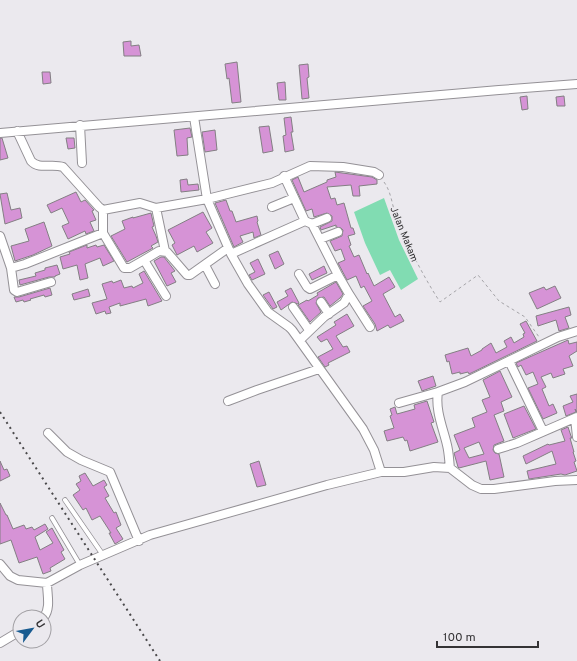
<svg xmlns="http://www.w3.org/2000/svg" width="577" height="661" font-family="Overpass,sans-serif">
<rect width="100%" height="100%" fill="#ebe9ee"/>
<path fill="#81dcb2" d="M384,198L399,240L418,279L401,290L390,270L380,275L365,243L354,212Z"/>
<path fill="#d693d6" stroke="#837f83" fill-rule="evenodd" d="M131,41V46L139,45L141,56H124L123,42Z
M237,62L241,102L232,103L229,78L227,79L225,64Z
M308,64L309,77L307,78L309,98L302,99L299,65Z
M42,72H50L51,83L43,84Z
M285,82L286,100H279L277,83Z
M527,96L528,109L522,110L520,97Z
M564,96L565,106H557L556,97Z
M291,117L293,132H291L294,150L285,152L283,136L286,135L284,118Z
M269,126L273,151L263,153L259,127Z
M190,128L192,137L187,138L188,155L177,156L174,130Z
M215,130L217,150L205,152L202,132Z
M0,138H2L8,158L0,160Z
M66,138H74L75,148L68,149Z
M335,172L372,177L377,180V184L359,186L360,196H353L351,185L327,187L331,199L335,198L337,205L344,203L351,228H353L355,234L348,236L351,245L349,246L354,257L359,255L367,274L368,273L374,286L389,277L395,287L383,294L395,317L400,314L404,321L390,328L388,325L377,331L375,324L363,306L372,301L364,286L361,288L356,276L347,280L338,263L345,260L341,249L335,251L330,241L342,236L343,230L341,228L336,227V225L321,230L320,227L332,221V216L327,213L314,217L312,209L306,211L292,180L298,177L304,192L327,182V180L336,177Z
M187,179L188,185L198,184L199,190L181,192L180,180Z
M76,192L81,202L85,200L94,210L92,211L96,220L90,222L94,231L86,234L85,231L68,239L62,226L69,223L62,208L51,213L47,205Z
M7,193L11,210L20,208L22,218L5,224L0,194Z
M226,200L230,211H232L236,222L257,216L258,221L257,222L261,235L254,238L253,232L240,236L243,242L234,247L215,203Z
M203,212L212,228L206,232L213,243L197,252L194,246L177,255L172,245L175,243L168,230Z
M151,213L154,226L152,227L156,236L158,242L151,246L153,248L127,262L111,236L125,229L122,221L133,217V218Z
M44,222L52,246L33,255L15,261L11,246L29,241L25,229Z
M87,245V248L96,245L97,247L104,245L114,261L103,266L100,258L85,264L88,278L80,280L77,265L63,269L60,257L70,254L69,252Z
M278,251L284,264L275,269L269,255Z
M161,257H164L175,271L171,273L176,282L167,286L154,261Z
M258,259L265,274L252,280L249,275L255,272L250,263Z
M57,265L60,274L55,276V277H49L20,285L19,280L36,276L35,273L45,270V268Z
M324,266L327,273L312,280L309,274Z
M144,271L162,301L148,306L146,299L120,306V303L109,307L111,313L106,314L105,311L96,314L92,303L107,299L102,284L112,281L113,283L121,280L124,288L132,286L133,288L143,283L139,274Z
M336,282L343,294L340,298L330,306L324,297L318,298L316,303L321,312L310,322L298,305L307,300L308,301L318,295L317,293Z
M555,286L561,298L537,309L529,293L544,287L546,290Z
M50,288L52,295L45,297L44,295L30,299L31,300L24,302L23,300L16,302L14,297H19Z
M291,288L299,303L298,304L292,302L281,310L277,302L288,296L285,291Z
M88,289L90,296L74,300L72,294Z
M269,292L277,307L273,309L263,295Z
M569,307L571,315L565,317L569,328L559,331L556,320L538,326L536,316Z
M347,314L354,326L336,336L343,347L347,346L350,352L328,363L329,365L325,367L318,357L333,349L327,339L321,342L317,337L336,325L334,322Z
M526,321L537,341L469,374L468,372L460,374V372L452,374L449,361L447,362L445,355L468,348L471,356L482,350V349L491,343L496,353L507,347L504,341L511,337L514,343L524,337L523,334L525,333L520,324Z
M568,340L569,344L577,342V351L569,356L573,366L563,369L565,374L553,378L551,373L541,377L546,387L542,389L549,406L553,404L557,413L543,419L528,388L538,384L533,372L526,375L521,365L518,367L516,363Z
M500,371L512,397L501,402L504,411L494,415L504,441L494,445L493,450L495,453L499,454L504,477L490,480L486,461L459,468L458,467L454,453L460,450L454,435L475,427L472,418L487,412L482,400L490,397L483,380ZM479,442L484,454L469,458L464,448Z
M433,376L436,386L422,391L418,381Z
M577,394V412L575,409L576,412L566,416L563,406L573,402L570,396Z
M427,401L434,422L431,423L438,442L410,451L407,440L405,441L403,437L387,441L384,431L394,428L390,416L392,415L390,409L395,407L397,414L415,409L414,405Z
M524,406L536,429L513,438L504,414Z
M568,427L571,436L572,438H570L574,452H573L576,461L574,462L577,471L565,475L561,474L529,479L527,471L556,464L552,451L526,464L523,456L548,444L549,445L565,441L561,430Z
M0,461L4,470L7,469L10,476L0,481Z
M259,461L266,485L257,487L250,464Z
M85,473L93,486L104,480L107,485L104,487L109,496L105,498L114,513L116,512L121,525L116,528L123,539L115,544L109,533H111L100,516L92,520L86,508L83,510L73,495L80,490L76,484L81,481L79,476Z
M0,503L6,515H7L13,529L24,525L26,529L32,527L34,530L45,524L48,529L35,537L40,550L53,543L46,532L52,528L64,550L61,552L65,559L50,568L51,571L43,574L37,557L19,563L11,540L0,544Z"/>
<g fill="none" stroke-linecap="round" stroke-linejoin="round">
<defs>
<path id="service" d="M65,500L103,555
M52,518L80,565"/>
<path id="minor" d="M194,117L207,199L231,254L248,284L268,312L289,327L292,330L363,429L374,450L381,472
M80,125L82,163
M17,131L31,161C39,170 52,163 63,167L99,207L103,210V233
M0,133L499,90L577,84
M284,176L305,221
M272,207L294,198
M156,208L165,251
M103,210L140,203L156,208L207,199L272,183L310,166L343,167L374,172L379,175
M312,224L327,218
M0,236L11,268L25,264L103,233L124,268H130L144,260L166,296
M320,239L338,232
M231,254L305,221L312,224L338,275L349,294L344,303L324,317L300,340
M144,260L159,251L167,252L187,275H190L228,248
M205,265L215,284
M11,268L14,290L17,292L51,282
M299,274L307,287L310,289L338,275
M349,294L370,327
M321,302L329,314
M293,307L309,330
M509,361L543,431
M228,401L257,390L319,369
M399,403L438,392
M575,418L577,437
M48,433L67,452L81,460L110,472L139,541
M498,449L517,443L577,417
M450,468C449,460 449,453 447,445C443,428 435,410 438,392L465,382L558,337L577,331
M0,564L10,576L18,580L47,583
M44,617C51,608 47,594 47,583L80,565L150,535L327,485L381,472H404L434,467L450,468L472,485L481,489H494L555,481L577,480
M0,643L20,631"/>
</defs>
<use href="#service" stroke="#949196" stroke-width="5.5"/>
<use href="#minor" stroke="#949196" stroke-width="10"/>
<path stroke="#a5a4a8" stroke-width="1" stroke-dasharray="3 3" stroke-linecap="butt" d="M384,182C392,193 392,207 397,219C409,248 423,276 440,302L478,275L499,301L525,317L539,337"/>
<use href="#service" stroke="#fff" stroke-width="4"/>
<use href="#minor" stroke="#fff" stroke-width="8"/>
<path stroke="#4a494b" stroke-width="2" stroke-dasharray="2 4" stroke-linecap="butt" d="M0,412L160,661"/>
</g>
<g text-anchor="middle" stroke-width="3" stroke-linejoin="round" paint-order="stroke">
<g font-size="10" fill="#343335" stroke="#ebe9ee">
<text transform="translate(405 234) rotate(68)" y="4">Jalan Makam</text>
</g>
</g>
<g transform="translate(32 629) rotate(58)"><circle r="19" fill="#ebe9ee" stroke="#a2a0a4"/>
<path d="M0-3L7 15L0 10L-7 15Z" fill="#185b90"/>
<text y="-6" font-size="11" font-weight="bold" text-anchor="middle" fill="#343335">U</text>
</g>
<path d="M437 641v6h101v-6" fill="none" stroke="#343335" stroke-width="2"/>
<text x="443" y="641" font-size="12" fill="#343335" stroke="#ebe9ee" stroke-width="3" paint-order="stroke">100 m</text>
</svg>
